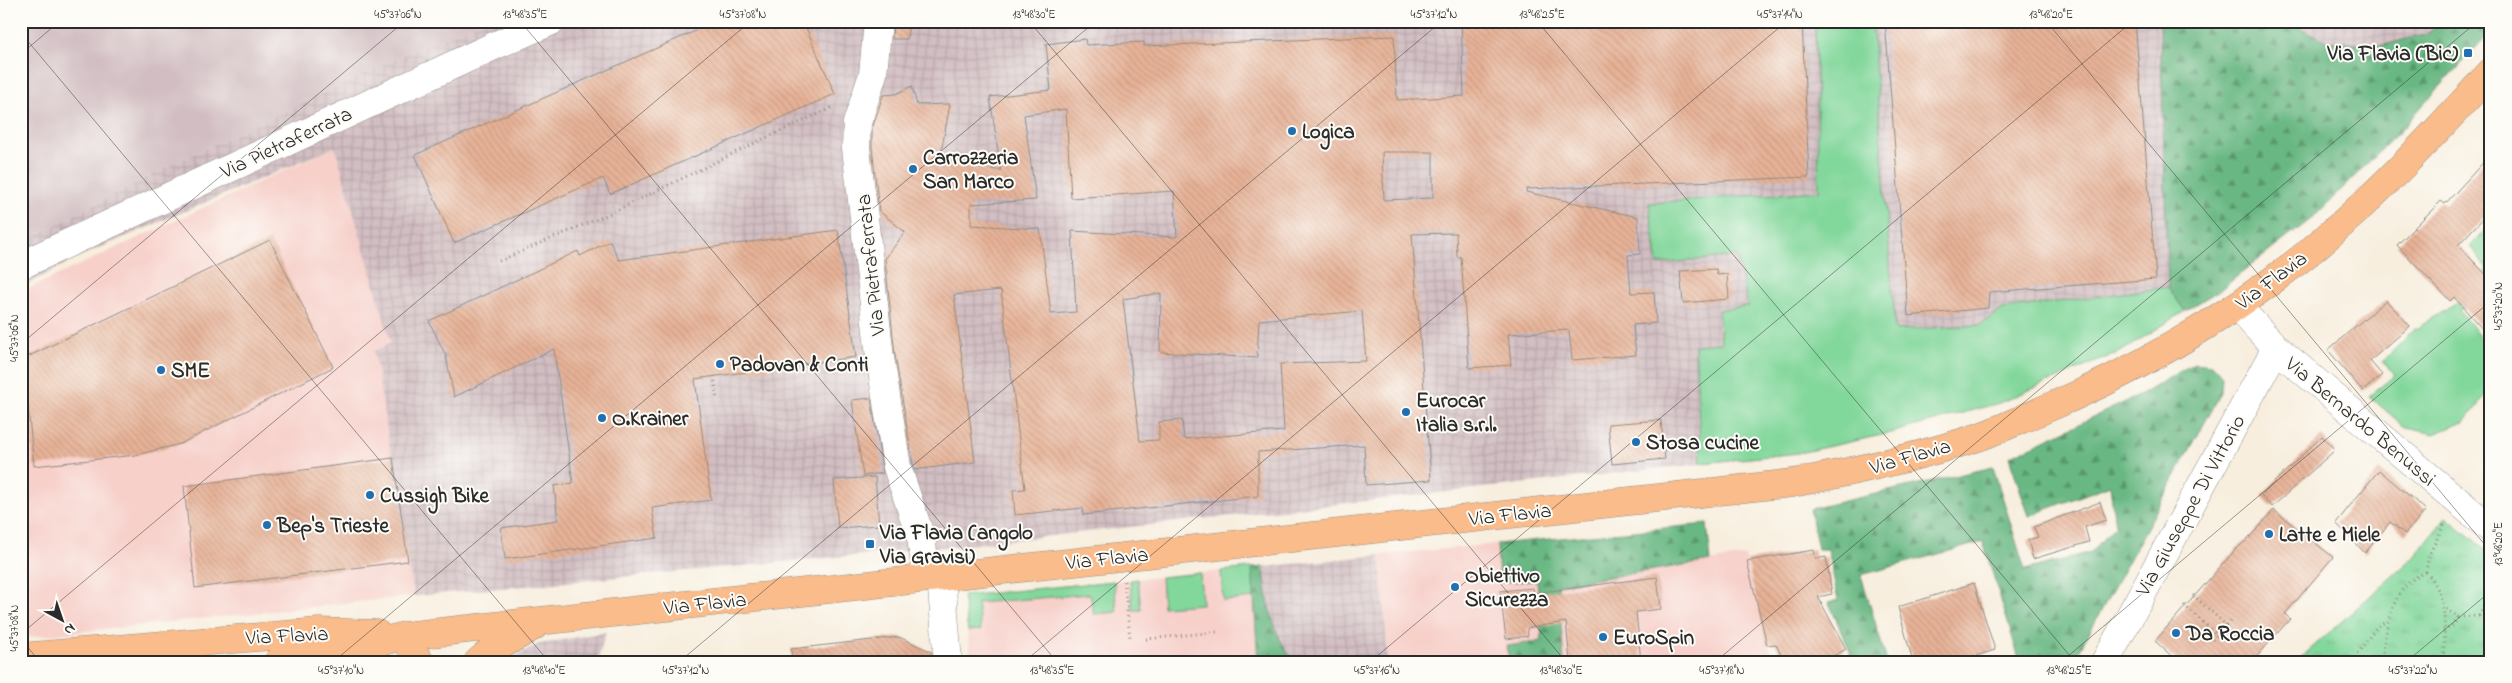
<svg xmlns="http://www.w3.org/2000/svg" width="2512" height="683" font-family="'Indie Flower',sans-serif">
<defs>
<pattern id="industrial-grid" width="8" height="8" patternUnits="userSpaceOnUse" patternTransform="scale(1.25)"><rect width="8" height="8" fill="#d2bec2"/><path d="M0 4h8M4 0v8" fill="none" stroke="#b4a3a7"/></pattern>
<pattern id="forest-firs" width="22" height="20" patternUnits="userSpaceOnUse" patternTransform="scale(1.25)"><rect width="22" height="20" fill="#69b883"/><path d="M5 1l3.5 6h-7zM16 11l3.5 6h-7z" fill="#57966b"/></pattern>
<pattern id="park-tufts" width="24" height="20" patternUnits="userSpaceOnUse" patternTransform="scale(1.25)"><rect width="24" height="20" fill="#82d79b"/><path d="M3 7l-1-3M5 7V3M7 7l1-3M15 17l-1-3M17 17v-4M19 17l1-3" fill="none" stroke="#70b986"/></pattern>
<pattern id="building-back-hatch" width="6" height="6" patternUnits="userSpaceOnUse" patternTransform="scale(1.25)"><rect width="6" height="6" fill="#e7b297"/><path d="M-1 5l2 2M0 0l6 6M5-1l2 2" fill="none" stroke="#c69982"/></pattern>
</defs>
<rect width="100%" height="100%" fill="#fdfcf7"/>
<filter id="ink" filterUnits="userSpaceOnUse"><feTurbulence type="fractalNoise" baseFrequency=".02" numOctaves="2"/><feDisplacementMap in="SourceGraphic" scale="10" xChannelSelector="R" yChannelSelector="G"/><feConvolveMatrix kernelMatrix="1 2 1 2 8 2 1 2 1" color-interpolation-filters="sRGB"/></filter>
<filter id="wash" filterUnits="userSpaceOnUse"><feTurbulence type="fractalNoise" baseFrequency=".0096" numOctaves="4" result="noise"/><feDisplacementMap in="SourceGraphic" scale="20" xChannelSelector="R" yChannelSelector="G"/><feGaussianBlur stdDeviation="1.12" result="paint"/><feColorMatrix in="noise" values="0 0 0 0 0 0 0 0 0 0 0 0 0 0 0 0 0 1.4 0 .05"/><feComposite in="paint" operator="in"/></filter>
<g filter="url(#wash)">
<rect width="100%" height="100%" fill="#f7eede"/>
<path fill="#f7d0ca" d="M335,147L392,343L375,352L414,596L21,638V292Z
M1497,544L1500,582L1537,581L1542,641L1507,646L1509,662H1388L1380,555Z
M1745,556L1764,634L1776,662H1564L1558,585Z
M1252,568L1258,662H971L963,596Z"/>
<path fill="url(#industrial-grid)" d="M483,21H2491V31L2391,140L2315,216L2221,289L2122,351L1999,403L1891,433L1799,453L958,546L414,596L374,351L391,343L335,147L78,257L21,288V243L166,167L421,47Z
M1380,555L1388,662H1294L1281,644L1273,628L1263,567Z
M606,632L597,662H503L539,644Z"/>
<path fill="#d2bec2" d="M21,21H483L421,47L166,167L21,243Z"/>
<path fill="#82d79b" stroke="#568163" d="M1815,21H1872L1895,330L1980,325L2003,309L2168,287L2185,311L2122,351L1999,403L1891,433L1799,453L1701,463L1695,345L1721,343L1718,310L1748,306L1737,256L1658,264L1649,203L1819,191Z
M2491,223V281L2459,310L2491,352V388L2466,421L2434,434L2406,428L2369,396L2394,376L2383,361L2414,330L2454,305L2487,269L2471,246Z
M1252,568L1255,598L1223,601L1221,571Z
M1200,573L1202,604L1163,607L1161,577Z
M1138,579L1141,610H1133L1130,580Z
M1114,581L1117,612L1094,614L1090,594L977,603L981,630L968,631L963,596Z"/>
<path fill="url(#forest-firs)" stroke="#4a7257" d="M2160,21H2236L2243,30L2256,21H2285L2327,41L2381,46L2428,33L2443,21H2491V31L2391,140L2315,216L2221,289L2185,311L2168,287Z
M2194,363L2212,365L2222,376L2221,393L2073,662H2020L1983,542L1861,575L1887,662H1835L1851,654L1829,603L1838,600L1828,549H1818L1810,509L1993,467L2025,570L2091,552L2115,526L2110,485L2029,516L2009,457L2142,394Z
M1707,524L1711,561L1558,585L1564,662H1509L1507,646L1542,641L1537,581L1499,582L1497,544Z
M1263,567C1269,606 1270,629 1294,662H1258L1252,568Z"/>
<path fill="url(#park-tufts)" stroke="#568163" d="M2446,517L2491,554V662H2296L2414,557Z"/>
<g id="blocks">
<path fill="url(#building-back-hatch)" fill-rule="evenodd" d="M718,21H803L835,94L610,194L603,178L454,243L415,155Z
M893,21H909L907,39H892Z
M1461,21H1802L1809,177L1527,189L1526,192L1638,217L1640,254L1628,255L1631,293L1654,292L1656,323L1633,325L1636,355L1572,360L1569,330L1508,334L1511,365L1469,368L1461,257H1457L1456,233L1412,234L1431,480L1366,485L1364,445L1258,452V496L1083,515V508L1015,515L1013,490L1025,489L1001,290L954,295L975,462L914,470L895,355L885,259L905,232L879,211L872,147V129L883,95L896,94L912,86L917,105L950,104L940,158L1001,171L990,97L1051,90L1046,44L1085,39L1086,45L1144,42V46L1394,36L1397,100L1464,96ZM1066,109L1071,198L1174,191L1177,237L1072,231L1076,312L1051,314L1040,229L971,225V204L1036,200L1024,115ZM1382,152H1433V198L1384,200ZM1161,293L1160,352L1257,358L1259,320L1362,311L1366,361L1280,364L1284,431L1184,439L1182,420L1159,422V440L1140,441L1123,299Z
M1885,21H2135L2156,279L1989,292L1988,308L1908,316Z
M2491,154V210L2458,245L2491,280V339L2454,297L2450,301L2397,245L2441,201L2445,204Z
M838,230L856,357L695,379L711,500L652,508L657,538L505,559L501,528L558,520L554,486L573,483L554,349L454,397L446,356L429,321L578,251L580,256L610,241L619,260Z
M270,240L333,367L180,444L136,455L34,466L23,359Z
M1716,269L1717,275L1727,274L1729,299L1683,303L1680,271Z
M2386,300L2410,326L2370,361L2382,375L2363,391L2328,350Z
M871,398L883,473L863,476L852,400Z
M1661,420L1665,459L1612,464L1608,424Z
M2322,436L2335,450L2272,507L2261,495Z
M393,458L408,561L195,588L184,486Z
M2379,470L2426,510L2405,534L2390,522L2365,553L2336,523Z
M875,477L879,525L838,528L834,480Z
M2100,502L2106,520L2085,527L2089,542L2033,559L2028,540L2038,537L2034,527Z
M2274,510L2333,557L2285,614L2290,619L2252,662H2178L2155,641L2236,549L2247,540Z
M1814,550L1816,559L1826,557L1832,594L1818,597L1846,649L1823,662H1784L1776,644L1767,645L1747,561Z
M1657,577L1661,609L1636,612L1641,662H1570L1566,622L1527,628L1528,636L1506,639L1500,591L1533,588L1534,593Z
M1974,583L1995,650L1956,662H1913L1898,607Z
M899,637L932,652V662H792L791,649Z"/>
</g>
</g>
<g filter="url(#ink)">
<use href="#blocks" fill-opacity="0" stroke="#918c84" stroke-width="1"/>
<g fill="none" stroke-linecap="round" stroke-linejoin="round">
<defs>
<path id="street" d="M878,21L873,74L857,123L856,148L880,357L897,467L921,538L927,578
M21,265L496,45L552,21
M2237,306L2276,348L2491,529
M941,577L948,662
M2105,662L2276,348"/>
<path id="primary" d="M404,636L420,662
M21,657L319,632L377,634
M278,662L329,655L404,636L1793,483C1856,471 1918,457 1979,437C1998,430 2017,421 2036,413C2134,372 2225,320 2308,253C2374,199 2433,135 2491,72
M478,662L491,651L534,626"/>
</defs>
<use href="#street" stroke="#918c84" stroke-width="29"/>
<use href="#primary" stroke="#918c84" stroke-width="29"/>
<path stroke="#918c84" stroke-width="3" stroke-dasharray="1 4" stroke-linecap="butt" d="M499,261L609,214L763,139L834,107
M714,376L717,400
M2426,572C2449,595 2445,632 2443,662
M2426,572L2429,555L2445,522
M1124,581L1130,638
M2193,595L2226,625
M2184,605L2217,635
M2479,616L2487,602L2491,601
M2458,617L2491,615
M2443,631L2453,626L2458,617L2443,607
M1146,639L1217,632
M2212,640L2232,619
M2352,662L2377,626L2386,622
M2382,662C2385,629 2391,585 2426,572"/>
<use href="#street" stroke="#fff" stroke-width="28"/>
<use href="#primary" stroke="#fabc8b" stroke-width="28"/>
</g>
</g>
<path fill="none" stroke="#2b2b2b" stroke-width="1" stroke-opacity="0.45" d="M520,21L1057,662M1029,21L1566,662M1537,21L2075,662M2046,21L2491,552M21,33L549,662M21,54L60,21M21,344L405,21M21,634L751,21M21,639L40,662M333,662L1096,21M679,662L1442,21M1024,662L1787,21M1370,662L2133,21M1715,662L2478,21M2061,662L2491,301M2406,662L2491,591"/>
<g fill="#1f6fb2" stroke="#fdfcf7" stroke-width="2">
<rect x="2463" y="48" width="10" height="10" rx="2.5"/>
<circle cx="1292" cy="131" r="5"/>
<circle cx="913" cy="169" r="5"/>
<circle cx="720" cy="364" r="5"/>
<circle cx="161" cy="370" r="5"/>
<circle cx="1406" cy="412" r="5"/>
<circle cx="602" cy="418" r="5"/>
<circle cx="1636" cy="442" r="5"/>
<circle cx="370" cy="495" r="5"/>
<circle cx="267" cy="525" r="5"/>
<circle cx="2269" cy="534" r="5"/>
<rect x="865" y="539" width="10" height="10" rx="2.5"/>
<circle cx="1455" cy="587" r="5"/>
<circle cx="2176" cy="633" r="5"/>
<circle cx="1603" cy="637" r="5"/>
</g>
<g text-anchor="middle" stroke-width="4" stroke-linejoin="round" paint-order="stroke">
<g font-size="21" font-weight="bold" fill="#2b2b2b" stroke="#fdfcf7" text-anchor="start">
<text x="2458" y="60" text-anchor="end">Via Flavia (Bic)</text>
<text x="1302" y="138">Logica</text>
<text x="923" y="164">Carrozzeria<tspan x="923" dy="24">San Marco</tspan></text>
<text x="730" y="371">Padovan &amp; Conti</text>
<text x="171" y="377">SME</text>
<text x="1416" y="407">Eurocar<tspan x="1416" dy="24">Italia s.r.l.</tspan></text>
<text x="612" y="425">O.Krainer</text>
<text x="1646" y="449">Stosa cucine</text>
<text x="380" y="502">Cussigh Bike</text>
<text x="277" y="532">Bep's Trieste</text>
<text x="880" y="539">Via Flavia (angolo<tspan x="880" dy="24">Via Gravisi)</tspan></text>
<text x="2279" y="541">Latte e Miele</text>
<text x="1465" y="582">Obiettivo<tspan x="1465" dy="24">Sicurezza</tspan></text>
<text x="2186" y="640">Da Roccia</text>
<text x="1613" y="644">EuroSpin</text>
</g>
<g font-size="21" fill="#2b2b2b" stroke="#fdfcf7">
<text transform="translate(286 142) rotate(-25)" y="7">Via Pietraferrata</text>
<text transform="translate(870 265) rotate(-96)" y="7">Via Pietraferrata</text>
<text transform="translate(2271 280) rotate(-37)" y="7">Via Flavia</text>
<text transform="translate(2361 421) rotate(40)" y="7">Via Bernardo Benussi</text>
<text transform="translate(1910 456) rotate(-16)" y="7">Via Flavia</text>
<text transform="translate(2190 505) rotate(-61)" y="7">Via Giuseppe Di Vittorio</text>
<text transform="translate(1510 514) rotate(-6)" y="7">Via Flavia</text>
<text transform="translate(1107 558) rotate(-6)" y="7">Via Flavia</text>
<text transform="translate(705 603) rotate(-6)" y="7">Via Flavia</text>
<text transform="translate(287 635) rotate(-3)" y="7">Via Flavia</text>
</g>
</g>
<rect width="2512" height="683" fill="none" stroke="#fdfcf7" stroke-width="55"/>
<g transform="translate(62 620) rotate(140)" stroke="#fdfcf7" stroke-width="4" paint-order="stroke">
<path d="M0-4L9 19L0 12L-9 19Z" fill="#2b2b2b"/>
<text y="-8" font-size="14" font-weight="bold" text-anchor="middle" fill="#2b2b2b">N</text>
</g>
<rect x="28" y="28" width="2456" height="628" fill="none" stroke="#2b2b2b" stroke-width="2"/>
<g font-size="12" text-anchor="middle" fill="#2b2b2b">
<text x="398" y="18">45°37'06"N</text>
<text x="525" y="18">13°48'35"E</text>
<text x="743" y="18">45°37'08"N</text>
<text x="1034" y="18">13°48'30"E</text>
<text x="1434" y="18">45°37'12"N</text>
<text x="1542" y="18">13°48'25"E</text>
<text x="1780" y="18">45°37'14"N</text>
<text x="2051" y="18">13°48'20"E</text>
<text transform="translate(2498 306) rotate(-90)" y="4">45°37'20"N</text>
<text transform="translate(14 338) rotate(-90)" y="4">45°37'06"N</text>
<text transform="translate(2498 544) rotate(-90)" y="4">13°48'20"E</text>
<text transform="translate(14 628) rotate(-90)" y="4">45°37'08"N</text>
<text x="341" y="674">45°37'10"N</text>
<text x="544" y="674">13°48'40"E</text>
<text x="686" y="674">45°37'12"N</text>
<text x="1052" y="674">13°48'35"E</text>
<text x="1377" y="674">45°37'16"N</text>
<text x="1561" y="674">13°48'30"E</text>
<text x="1722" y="674">45°37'18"N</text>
<text x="2069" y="674">13°48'25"E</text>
<text x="2413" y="674">45°37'22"N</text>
</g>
</svg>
